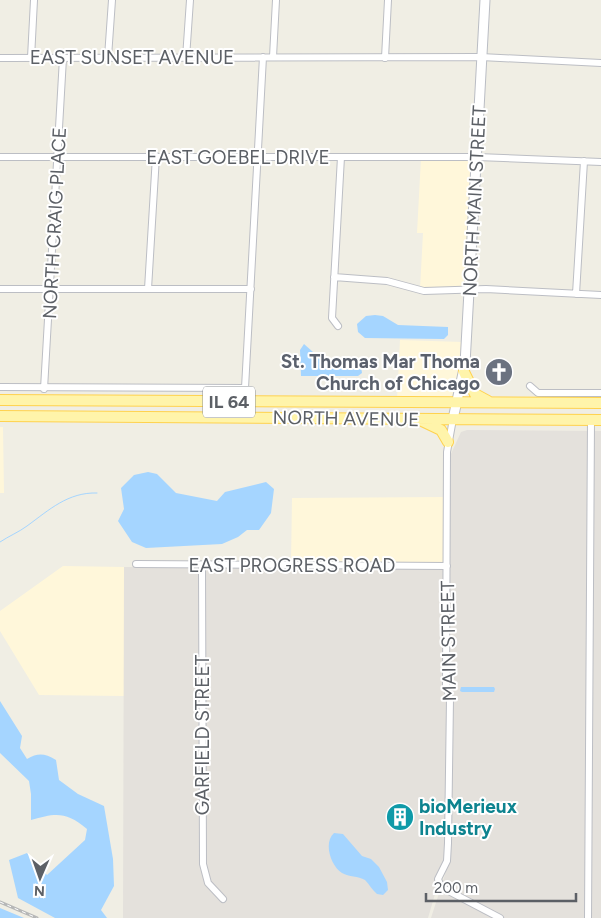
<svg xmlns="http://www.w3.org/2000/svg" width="601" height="918" font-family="Figtree,sans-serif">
<rect width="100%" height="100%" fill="#f0eee4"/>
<path fill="#fff7da" d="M421,158H475L467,288L420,289L423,233H417Z
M400,340L463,342V363L455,399H397Z
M0,427H3L4,493H0Z
M446,497V565L291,564L292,498Z
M63,566L124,567V696L39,695L0,631V611Z"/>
<path fill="#e4e1dc" d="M467,430L601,431V918H431L450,859V456L461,432Z
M124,567L445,568L449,701L445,860L428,918H123Z"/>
<path fill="#a5d5ff" d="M375,315L383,316L398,325L448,327V335L444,339L365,338L358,332L357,324L366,316Z
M304,344L322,360L360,361L362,373L358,376H301L300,350Z
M148,472L157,474L176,493L217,501L225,492L266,482L274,489L271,513L259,530H247L238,537L222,544L146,548L132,542L118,521L124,509L121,488L134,475Z
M461,687H494L495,689L494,692H462L460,691Z
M0,701L22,736L20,748L27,759C38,753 44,753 56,760L59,780L78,794L104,806L113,859L114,886L101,910L107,918H55L18,898L9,860L27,853L47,875L85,840L87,829C66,811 55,813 31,820V794L29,781L0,753Z
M334,833L343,834L362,856L371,859L379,867L387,882L388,890L383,895L377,894C372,890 370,885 365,880C358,876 349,877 342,873C331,866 323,843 334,833Z
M0,908L24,918H0Z"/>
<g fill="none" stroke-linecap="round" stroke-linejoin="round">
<path stroke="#a5d5ff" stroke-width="1" d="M0,542C9,536 19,532 27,526C49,510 68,492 97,493"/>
<defs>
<path id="street" d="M108,57L112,0
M273,57L276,0
M0,58L481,57L601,63
M31,58L34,0
M186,58L190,0
M385,58L388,0
M0,157H477L601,162
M334,277L387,281L424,291L486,289L601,295
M0,289H251
M148,289L156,156
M576,294L584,161
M338,326L332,318L341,157
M530,386L538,393H601
M0,387L245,388L263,57
M44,389L63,58
M453,419L447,452L446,685L450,699L448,843L447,861L438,879L441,887L500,918
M136,564L447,566
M202,565L203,864L208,883L223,899
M588,918L591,420"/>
<path id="secondary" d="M453,419L465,364L485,0"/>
<path id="primary" d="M464,372L475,394L488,401
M0,400L601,403
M0,416L601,420
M420,420L441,430L448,442"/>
</defs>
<use href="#street" stroke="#bcbec4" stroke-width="8"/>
<use href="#secondary" stroke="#babdc4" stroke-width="11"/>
<use href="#primary" stroke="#ffd24e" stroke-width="12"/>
<use href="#street" stroke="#fff" stroke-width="6"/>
<use href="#secondary" stroke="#fff" stroke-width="9"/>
<use href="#primary" stroke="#fff4aa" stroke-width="10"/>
<defs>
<path id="rail" d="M0,902L37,918"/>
</defs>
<use href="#rail" stroke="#b6b7b7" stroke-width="3"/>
<use href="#rail" stroke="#fff" stroke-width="1" stroke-dasharray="4" stroke-linecap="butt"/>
</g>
<defs>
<symbol id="church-disc" viewBox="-11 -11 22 22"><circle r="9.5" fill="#6b7280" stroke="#fff"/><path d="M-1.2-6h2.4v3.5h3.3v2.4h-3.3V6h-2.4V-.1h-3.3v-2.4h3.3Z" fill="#fff"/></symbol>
<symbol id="building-disc" viewBox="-11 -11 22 22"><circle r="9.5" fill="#0f9aa8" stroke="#fff"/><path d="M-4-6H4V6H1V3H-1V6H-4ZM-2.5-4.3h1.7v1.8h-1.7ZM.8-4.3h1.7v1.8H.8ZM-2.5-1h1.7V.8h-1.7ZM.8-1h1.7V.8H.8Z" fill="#fff"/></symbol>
</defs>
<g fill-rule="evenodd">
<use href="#church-disc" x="483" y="356" width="32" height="32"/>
<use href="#building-disc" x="384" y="801" width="32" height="32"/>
</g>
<g text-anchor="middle" stroke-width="4" stroke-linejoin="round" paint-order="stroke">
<rect fill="#fff" stroke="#8d9094" stroke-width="1" x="203" y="386.5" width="52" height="31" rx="4"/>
<g font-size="18" font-weight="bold" fill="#5c6066">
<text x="229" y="408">IL 64</text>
</g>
<g font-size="19" fill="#5c6066" stroke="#fff">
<text x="132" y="64">EAST SUNSET AVENUE</text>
<text x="238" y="164">EAST GOEBEL DRIVE</text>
<text transform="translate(474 201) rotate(-87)" y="7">NORTH MAIN STREET</text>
<text transform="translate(54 223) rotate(-87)" y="7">NORTH CRAIG PLACE</text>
<text transform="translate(346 418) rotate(1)" y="7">NORTH AVENUE</text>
<text x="292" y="572">EAST PROGRESS ROAD</text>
<text transform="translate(448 641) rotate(-91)" y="7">MAIN STREET</text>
<text transform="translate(202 735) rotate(-90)" y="7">GARFIELD STREET</text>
</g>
<g font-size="19" font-weight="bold" fill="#5b616d" stroke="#fff" text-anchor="end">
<text x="480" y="368">St. Thomas Mar Thoma<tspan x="480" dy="22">Church of Chicago</tspan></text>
</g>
<g font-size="19" font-weight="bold" fill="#0d838f" stroke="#fff" text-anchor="start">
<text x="419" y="813">bioMerieux<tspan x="419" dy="22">Industry</tspan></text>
</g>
</g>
<g transform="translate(40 878) rotate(182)" stroke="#ffffff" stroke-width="4" paint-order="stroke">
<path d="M0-4L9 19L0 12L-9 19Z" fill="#5c6066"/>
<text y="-8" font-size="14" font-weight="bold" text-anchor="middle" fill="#5c6066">N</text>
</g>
<path d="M426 893v8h150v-8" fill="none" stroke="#5c6066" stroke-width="2.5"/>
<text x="434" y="893" font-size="15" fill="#5c6066" stroke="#ffffff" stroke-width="4" paint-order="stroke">200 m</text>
</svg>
